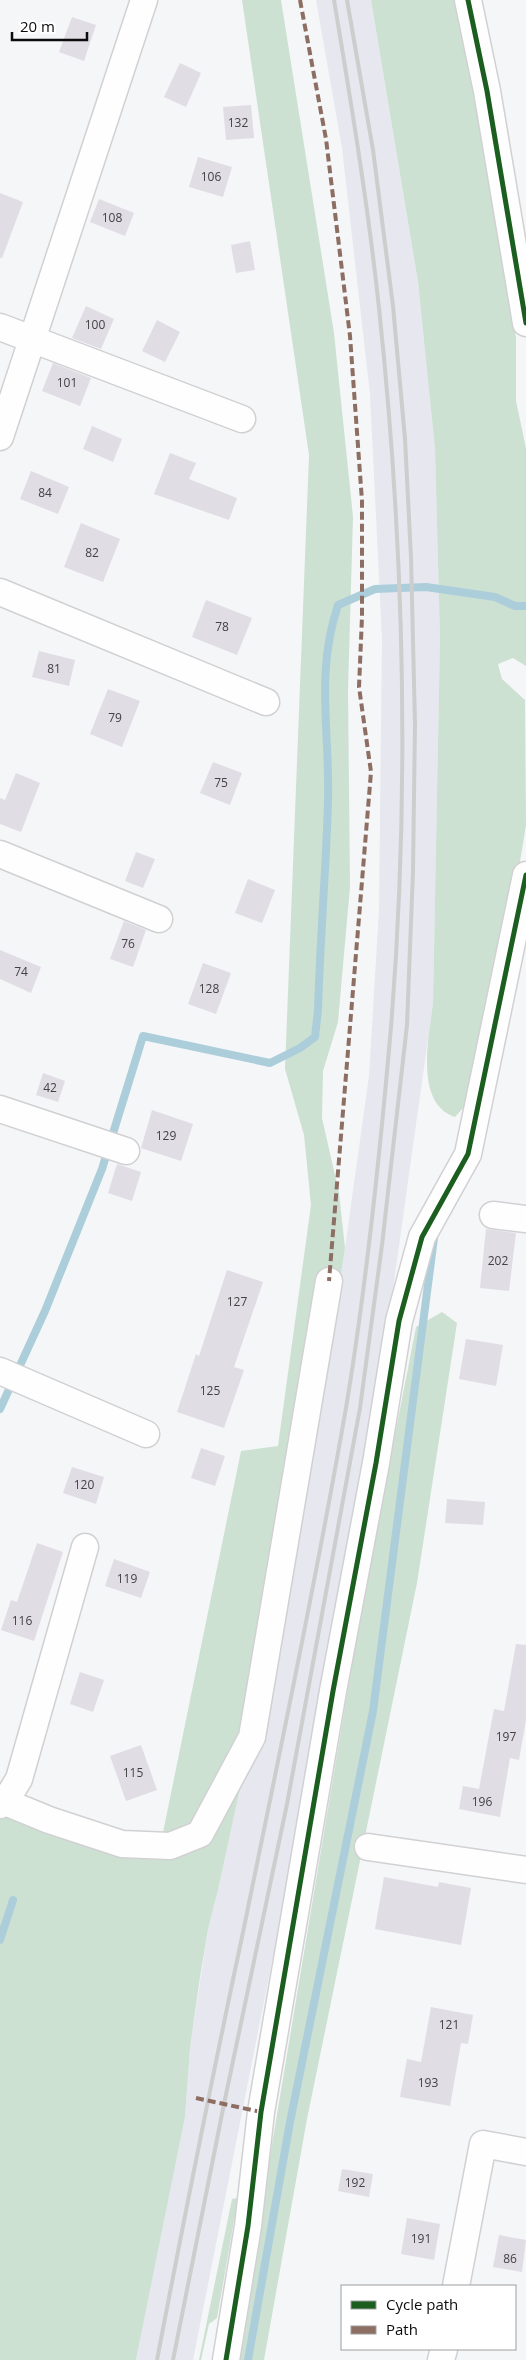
<svg xmlns="http://www.w3.org/2000/svg" width="526" height="2360" font-family="'Open Sans',sans-serif">
<rect width="100%" height="100%" fill="#f5f6f8"/>
<path fill="#e6e7ef" d="M316,0H371L418,282L435,449L440,638L433,1003L386,1339L299,1825L193,2360H136L185,2117L190,2048L208,1929L218,1890L315,1442L345,1248L369,1076L379,910L382,639L370,394L342,148Z"/>
<path fill="#cce1d2" d="M242,0H281L334,333L353,517L348,690L350,887L338,1022L323,1071L322,1118L339,1193L345,1248L315,1442L218,1890L208,1929L200,1977L190,2048L185,2117L136,2360H0V1803L160,1847L241,1451L278,1446L311,1205L304,1135L285,1069L309,455Z
M371,0H458L482,113L516,338V401L526,448V666L513,658L498,664L502,679L525,700L526,825L516,886L465,1106L455,1117C414,1104 429,1036 433,1003L440,638L435,449L418,282Z
M442,1312L457,1323L417,1583L307,2119L264,2360H236L363,1599L416,1327Z
M238,2198L217,2318L209,2324L201,2360H199L232,2199Z"/>
<g fill="none" stroke-linecap="round" stroke-linejoin="round">
<path stroke="#accedb" stroke-width="8" d="M0,1409L45,1311L102,1169L143,1036L270,1063L300,1048L315,1037L318,1010C320,940 326,871 328,801C330,731 315,674 338,605L375,589L426,587L495,597L515,606H526
M0,1940L13,1900
M248,2360L290,2122L373,1711L434,1238"/>
</g>
<path fill="#e0dde5" d="M72,17L96,25L84,61L59,52Z
M180,63L201,73L186,107L164,97Z
M251,105L254,138L226,140L223,107Z
M198,157L232,167L223,197L189,187Z
M0,193L23,202L2,258H0Z
M99,199L134,213L125,236L90,222Z
M250,241L255,270L236,273L231,245Z
M86,306L114,319L101,349L72,338Z
M157,320L180,332L165,362L142,351Z
M53,363L91,378L80,406L42,391Z
M92,426L122,439L113,462L83,449Z
M170,453L196,463L189,479L237,498L229,520L154,494Z
M31,471L69,487L58,514L20,499Z
M81,523L120,539L103,582L64,567Z
M206,600L252,618L237,655L192,637Z
M39,651L75,660L69,686L32,677Z
M108,689L140,701L122,747L90,734Z
M213,762L242,773L230,805L200,793Z
M16,773L40,783L21,832L0,824V798L5,800Z
M136,852L155,859L143,888L125,881Z
M248,879L275,890L262,923L235,913Z
M124,921L146,930L133,967L110,959Z
M0,950L41,967L31,993L0,979Z
M203,963L231,973L216,1014L188,1004Z
M43,1073L65,1081L58,1102L36,1095Z
M152,1110L193,1124L181,1161L141,1148Z
M117,1164L141,1172L132,1201L108,1193Z
M486,1229L516,1233L509,1291L480,1288Z
M227,1270L263,1282L234,1367L244,1370L224,1428L177,1412L196,1354L199,1356Z
M466,1339L503,1345L496,1386L459,1379Z
M201,1448L225,1456L215,1486L191,1478Z
M72,1467L104,1477L96,1504L63,1493Z
M447,1499L485,1502L483,1525L445,1523Z
M37,1543L63,1552L34,1641L1,1630L11,1600L17,1602Z
M114,1559L150,1572L141,1598L105,1586Z
M516,1644L526,1645V1720L519,1760L510,1758L500,1817L459,1809L463,1786L479,1789L494,1709L504,1711Z
M80,1672L104,1680L93,1712L70,1704Z
M141,1745L157,1790L126,1801L110,1756Z
M384,1877L438,1887L439,1882L471,1888L461,1945L375,1929Z
M431,2007L473,2015L468,2044L461,2043L450,2106L400,2097L407,2059L421,2062Z
M342,2169L373,2174L369,2197L338,2191Z
M407,2218L440,2224L434,2260L401,2254Z
M499,2235L526,2240L522,2272L493,2267Z"/>
<g fill="none" stroke-linecap="round" stroke-linejoin="round">
<defs>
<path id="minor" d="M468,0L487,91L526,323
M0,327L242,419
M0,437L144,0
M0,592L266,702
M0,854L159,919
M0,1109L126,1151
M493,1215L526,1219
M0,1371L146,1434
M5,1802L49,1820L122,1844L170,1846L200,1834L252,1737L329,1281
M0,1805L5,1802L19,1779L85,1547
M368,1847L526,1870
M456,2286L483,2144L526,2152
M226,2360L248,2226L261,2112L333,1691L376,1463L399,1321L422,1237L468,1154L526,875
M441,2360L444,2349"/>
</defs>
<use href="#minor" stroke="#d1d1d3" stroke-width="29"/>
<use href="#minor" stroke="#fefefe" stroke-width="26"/>
<path stroke="#cdcdce" stroke-width="4" d="M157,2360C184,2219 212,2078 242,1937C278,1761 315,1585 346,1408C367,1282 380,1154 391,1027C410,790 404,544 379,308C368,205 351,102 334,0
M173,2360L224,2104L287,1804L360,1408L382,1245L407,1025L413,871L415,724L411,557L405,439L393,306L373,150L347,0"/>
<path stroke="#8d6e63" stroke-width="4" stroke-dasharray="8 4" stroke-linecap="butt" d="M300,0L326,139L350,336L362,501V617L359,687L371,772L329,1281
M196,2098L261,2112"/>
<defs>
<path id="cycleway" d="M468,0L487,91L526,323
M226,2360L248,2226L261,2112L333,1691L376,1463L399,1321L422,1237L468,1154L526,875"/>
</defs>
<use href="#cycleway" stroke="#fff" stroke-width="8"/>
<use href="#cycleway" stroke="#1b5e20" stroke-width="5"/>
</g>
<g text-anchor="middle" stroke-width="5" stroke-linejoin="round" paint-order="stroke">
<g font-size="12" fill="#424144">
<text x="238" y="127">132</text>
<text x="211" y="181">106</text>
<text x="112" y="222">108</text>
<text x="95" y="329">100</text>
<text x="67" y="387">101</text>
<text x="45" y="497">84</text>
<text x="92" y="557">82</text>
<text x="222" y="631">78</text>
<text x="54" y="673">81</text>
<text x="115" y="722">79</text>
<text x="221" y="787">75</text>
<text x="128" y="948">76</text>
<text x="21" y="976">74</text>
<text x="209" y="993">128</text>
<text x="50" y="1092">42</text>
<text x="166" y="1140">129</text>
<text x="498" y="1265">202</text>
<text x="237" y="1306">127</text>
<text x="210" y="1395">125</text>
<text x="84" y="1489">120</text>
<text x="127" y="1583">119</text>
<text x="22" y="1625">116</text>
<text x="506" y="1741">197</text>
<text x="133" y="1777">115</text>
<text x="482" y="1806">196</text>
<text x="449" y="2029">121</text>
<text x="428" y="2087">193</text>
<text x="355" y="2187">192</text>
<text x="421" y="2243">191</text>
<text x="510" y="2263">86</text>
</g>
</g>
<rect x="341" y="2285" width="175" height="65" fill="#ffffff" stroke="#9e9e9e"/>
<rect x="351" y="2301" width="25" height="8" fill="#1b5e20" stroke="#9e9e9e"/>
<text x="386" y="2310" font-size="15" fill="#0c0c0d">Cycle path</text>
<rect x="351" y="2326" width="25" height="8" fill="#8d6e63" stroke="#9e9e9e"/>
<text x="386" y="2335" font-size="15" fill="#0c0c0d">Path</text>
<path d="M12 32v8h75v-8" fill="none" stroke="#0c0c0d" stroke-width="2.5"/>
<text x="20" y="32" font-size="15" fill="#0c0c0d" stroke="#ffffff" stroke-width="4" paint-order="stroke">20 m</text>
</svg>
